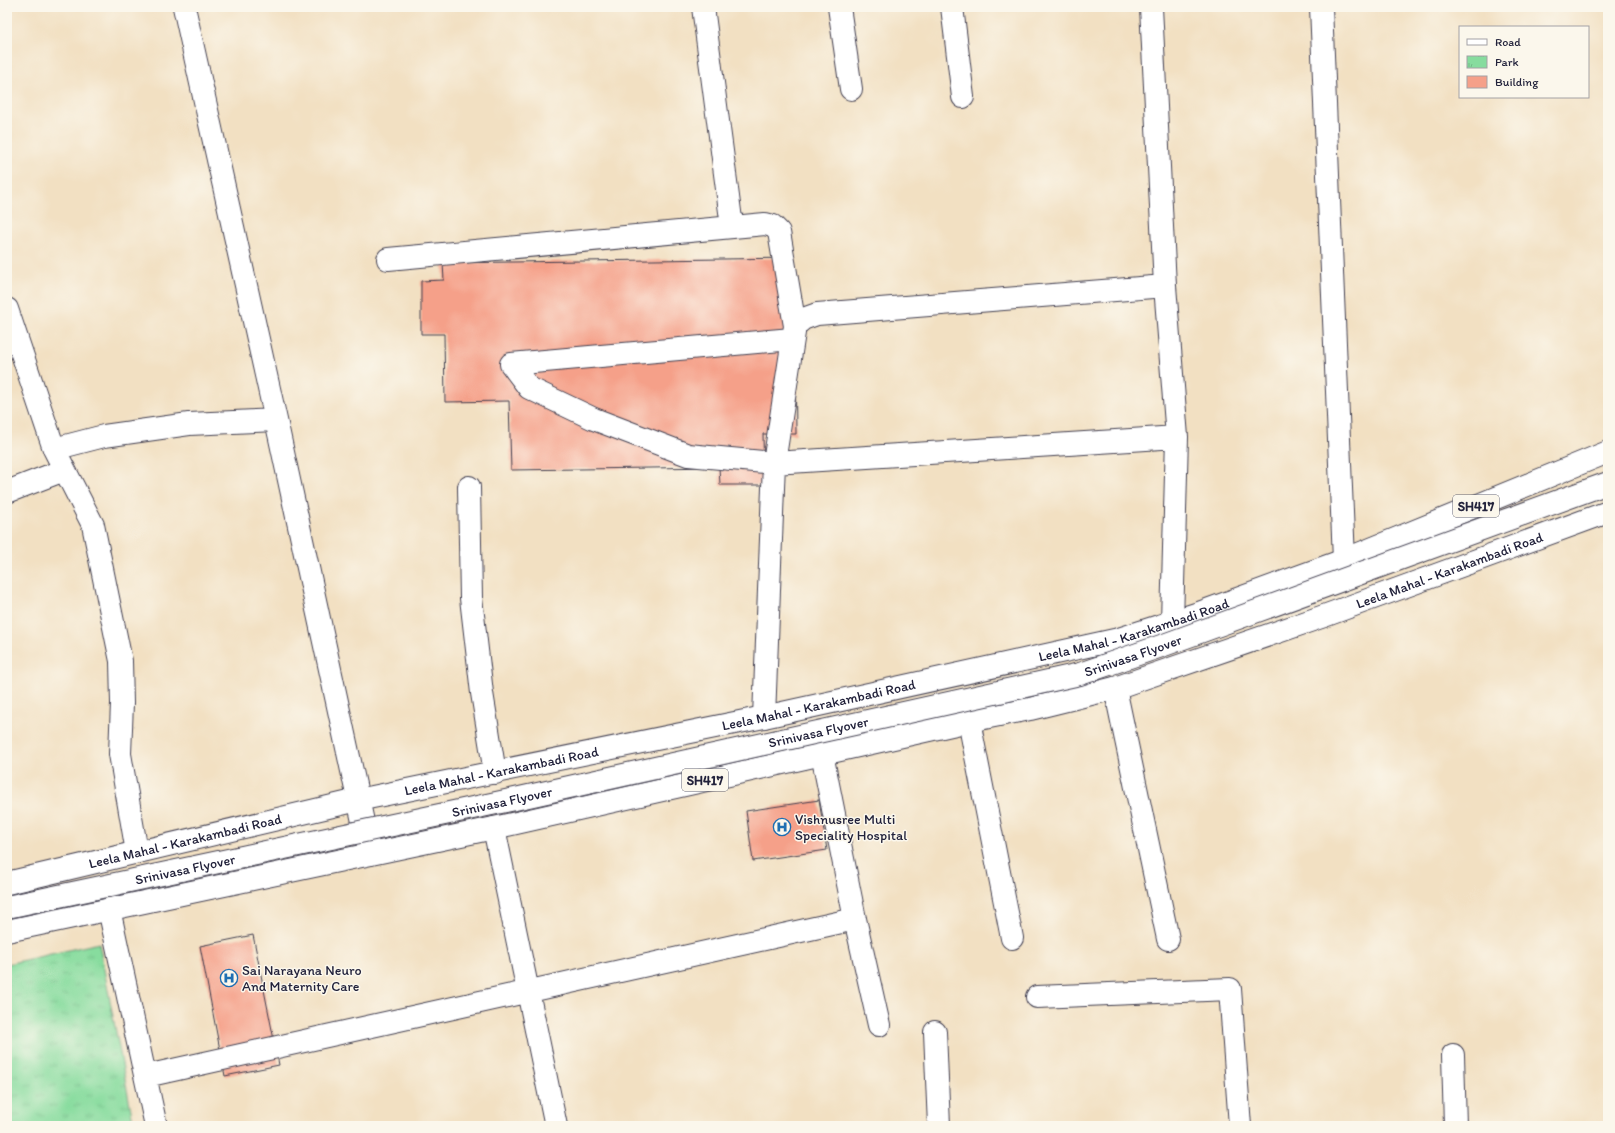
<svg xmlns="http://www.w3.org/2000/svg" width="1615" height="1133" font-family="Itim,sans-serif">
<defs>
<pattern id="park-tufts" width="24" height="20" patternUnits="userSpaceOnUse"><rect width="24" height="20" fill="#87dc9e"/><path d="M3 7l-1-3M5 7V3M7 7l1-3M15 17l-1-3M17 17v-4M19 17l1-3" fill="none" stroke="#74bc89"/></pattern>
</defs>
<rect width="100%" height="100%" fill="#fbf7ec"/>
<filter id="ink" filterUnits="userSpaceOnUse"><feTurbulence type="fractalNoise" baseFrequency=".025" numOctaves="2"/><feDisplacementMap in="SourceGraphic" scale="8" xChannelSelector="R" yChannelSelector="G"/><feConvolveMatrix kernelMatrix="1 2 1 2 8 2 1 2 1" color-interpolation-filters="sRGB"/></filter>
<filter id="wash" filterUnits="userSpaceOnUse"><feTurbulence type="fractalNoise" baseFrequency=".012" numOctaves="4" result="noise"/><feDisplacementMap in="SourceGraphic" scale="16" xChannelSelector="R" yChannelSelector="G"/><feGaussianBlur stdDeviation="0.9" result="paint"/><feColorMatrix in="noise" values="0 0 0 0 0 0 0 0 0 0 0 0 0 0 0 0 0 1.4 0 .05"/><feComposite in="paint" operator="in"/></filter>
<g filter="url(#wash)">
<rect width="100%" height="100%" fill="#f2e0c2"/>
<path fill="url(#park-tufts)" stroke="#547f6c" d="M99,943L134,1126H7V964Z"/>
<g id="blocks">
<path fill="#f5a089" d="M794,258L796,434H763L764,485H720L719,467L511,470L509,401L445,402L444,334H421V281L444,280L443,263Z
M819,800L827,850L753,861L746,811Z
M253,935L279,1065L225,1076L200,946Z"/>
</g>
</g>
<g filter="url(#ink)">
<use href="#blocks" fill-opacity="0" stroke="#413e4f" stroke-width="1"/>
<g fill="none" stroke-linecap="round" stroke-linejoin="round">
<defs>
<path id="minor" d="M184,7L276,420L370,854
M703,7L732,227
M839,7L851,89
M952,7L963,97
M1151,7L1165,286L1177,437L1172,622
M1321,7L1344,560
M388,259L765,224L773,226L779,232L795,326L774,463L764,717
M7,309L54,449L93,525L121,661L122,703L120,754L137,852
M795,326L803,319L817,314L1165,286
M511,364L529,388L594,419L688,455L774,463L1177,437
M511,364L792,339
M54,449L104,436L189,424L276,420
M469,487L471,598L482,693L495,773
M7,492L64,470
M1115,688L1168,939
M969,721L1012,938
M822,754L855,919L879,1025
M494,828L556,1126
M109,909L156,1126
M1037,997L1230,989L1240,1126
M935,1032L939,1126
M1453,1055L1455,1126
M146,1076L855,919"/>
<g id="major">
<path id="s1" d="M7,883L358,800L764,717L1119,639L1196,614L1344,560L1608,452"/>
<path id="s2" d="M7,931L494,828L969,721L1030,709L1115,688L1324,616L1608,512"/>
</g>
</defs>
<use href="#minor" stroke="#413e4f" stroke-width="24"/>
<use href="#major" stroke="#413e4f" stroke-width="24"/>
<use href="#minor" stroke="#fff" stroke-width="22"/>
<use href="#major" stroke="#fff" stroke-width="22"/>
<defs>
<g id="major-bridge">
<path id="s3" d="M7,907L515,799L1080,674L1164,645L1608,483"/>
</g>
</defs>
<use href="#major-bridge" stroke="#413e4f" stroke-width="24" stroke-linecap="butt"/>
<use href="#major-bridge" stroke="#fff" stroke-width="22"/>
</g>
</g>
<defs>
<symbol id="hospital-ring" viewBox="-11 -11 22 22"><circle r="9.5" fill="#fbf7ec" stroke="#1f6fb2" stroke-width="1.5"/><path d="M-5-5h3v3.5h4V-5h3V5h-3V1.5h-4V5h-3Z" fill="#1f6fb2"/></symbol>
</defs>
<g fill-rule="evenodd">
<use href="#hospital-ring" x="772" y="817" width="20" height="20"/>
<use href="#hospital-ring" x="219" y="968" width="20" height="20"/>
</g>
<g text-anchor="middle" stroke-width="3" stroke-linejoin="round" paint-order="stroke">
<g fill="#fbf7ec" stroke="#636270" stroke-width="1">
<rect x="1453" y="495" width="46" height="22" rx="3"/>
<rect x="682" y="769" width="46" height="22" rx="3"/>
</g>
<g font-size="13" font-weight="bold" fill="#22223b">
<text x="1476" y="511">SH417</text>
<text x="705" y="785">SH417</text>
</g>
<g font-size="14" fill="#22223b" stroke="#fbf7ec">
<text dy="5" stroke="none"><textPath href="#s2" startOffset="1489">Leela Mahal - Karakambadi Road</textPath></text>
<text dy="5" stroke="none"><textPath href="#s1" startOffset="1155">Leela Mahal - Karakambadi Road</textPath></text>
<text dy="5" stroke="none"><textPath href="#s3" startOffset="1154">Srinivasa Flyover</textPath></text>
<text dy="5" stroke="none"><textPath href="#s1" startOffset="831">Leela Mahal - Karakambadi Road</textPath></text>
<text dy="5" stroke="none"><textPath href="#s3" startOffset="830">Srinivasa Flyover</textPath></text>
<text dy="5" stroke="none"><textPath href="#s1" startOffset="507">Leela Mahal - Karakambadi Road</textPath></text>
<text dy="5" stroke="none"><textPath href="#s3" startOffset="506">Srinivasa Flyover</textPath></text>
<text dy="5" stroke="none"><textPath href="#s1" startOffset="183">Leela Mahal - Karakambadi Road</textPath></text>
<text dy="5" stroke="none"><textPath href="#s3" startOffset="182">Srinivasa Flyover</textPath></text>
</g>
<g font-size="14" fill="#22223b" stroke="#fbf7ec" text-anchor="start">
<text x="795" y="824">Vishnusree Multi<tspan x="795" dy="16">Speciality Hospital</tspan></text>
<text x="242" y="975">Sai Narayana Neuro<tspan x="242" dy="16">And Maternity Care</tspan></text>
</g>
</g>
<rect width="1615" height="1133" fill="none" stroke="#fbf7ec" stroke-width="24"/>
<rect x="1459" y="26" width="130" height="72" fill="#fbf7ec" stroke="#a4a2a5"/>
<rect x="1467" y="39" width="20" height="6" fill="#ffffff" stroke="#a4a2a5"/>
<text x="1495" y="46" font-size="12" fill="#22223b">Road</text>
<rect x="1467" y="56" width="20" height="12" fill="url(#park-tufts)" stroke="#a4a2a5"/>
<text x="1495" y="66" font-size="12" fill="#22223b">Park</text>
<rect x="1467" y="76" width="20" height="12" fill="#f5a089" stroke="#a4a2a5"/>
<text x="1495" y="86" font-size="12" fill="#22223b">Building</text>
</svg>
